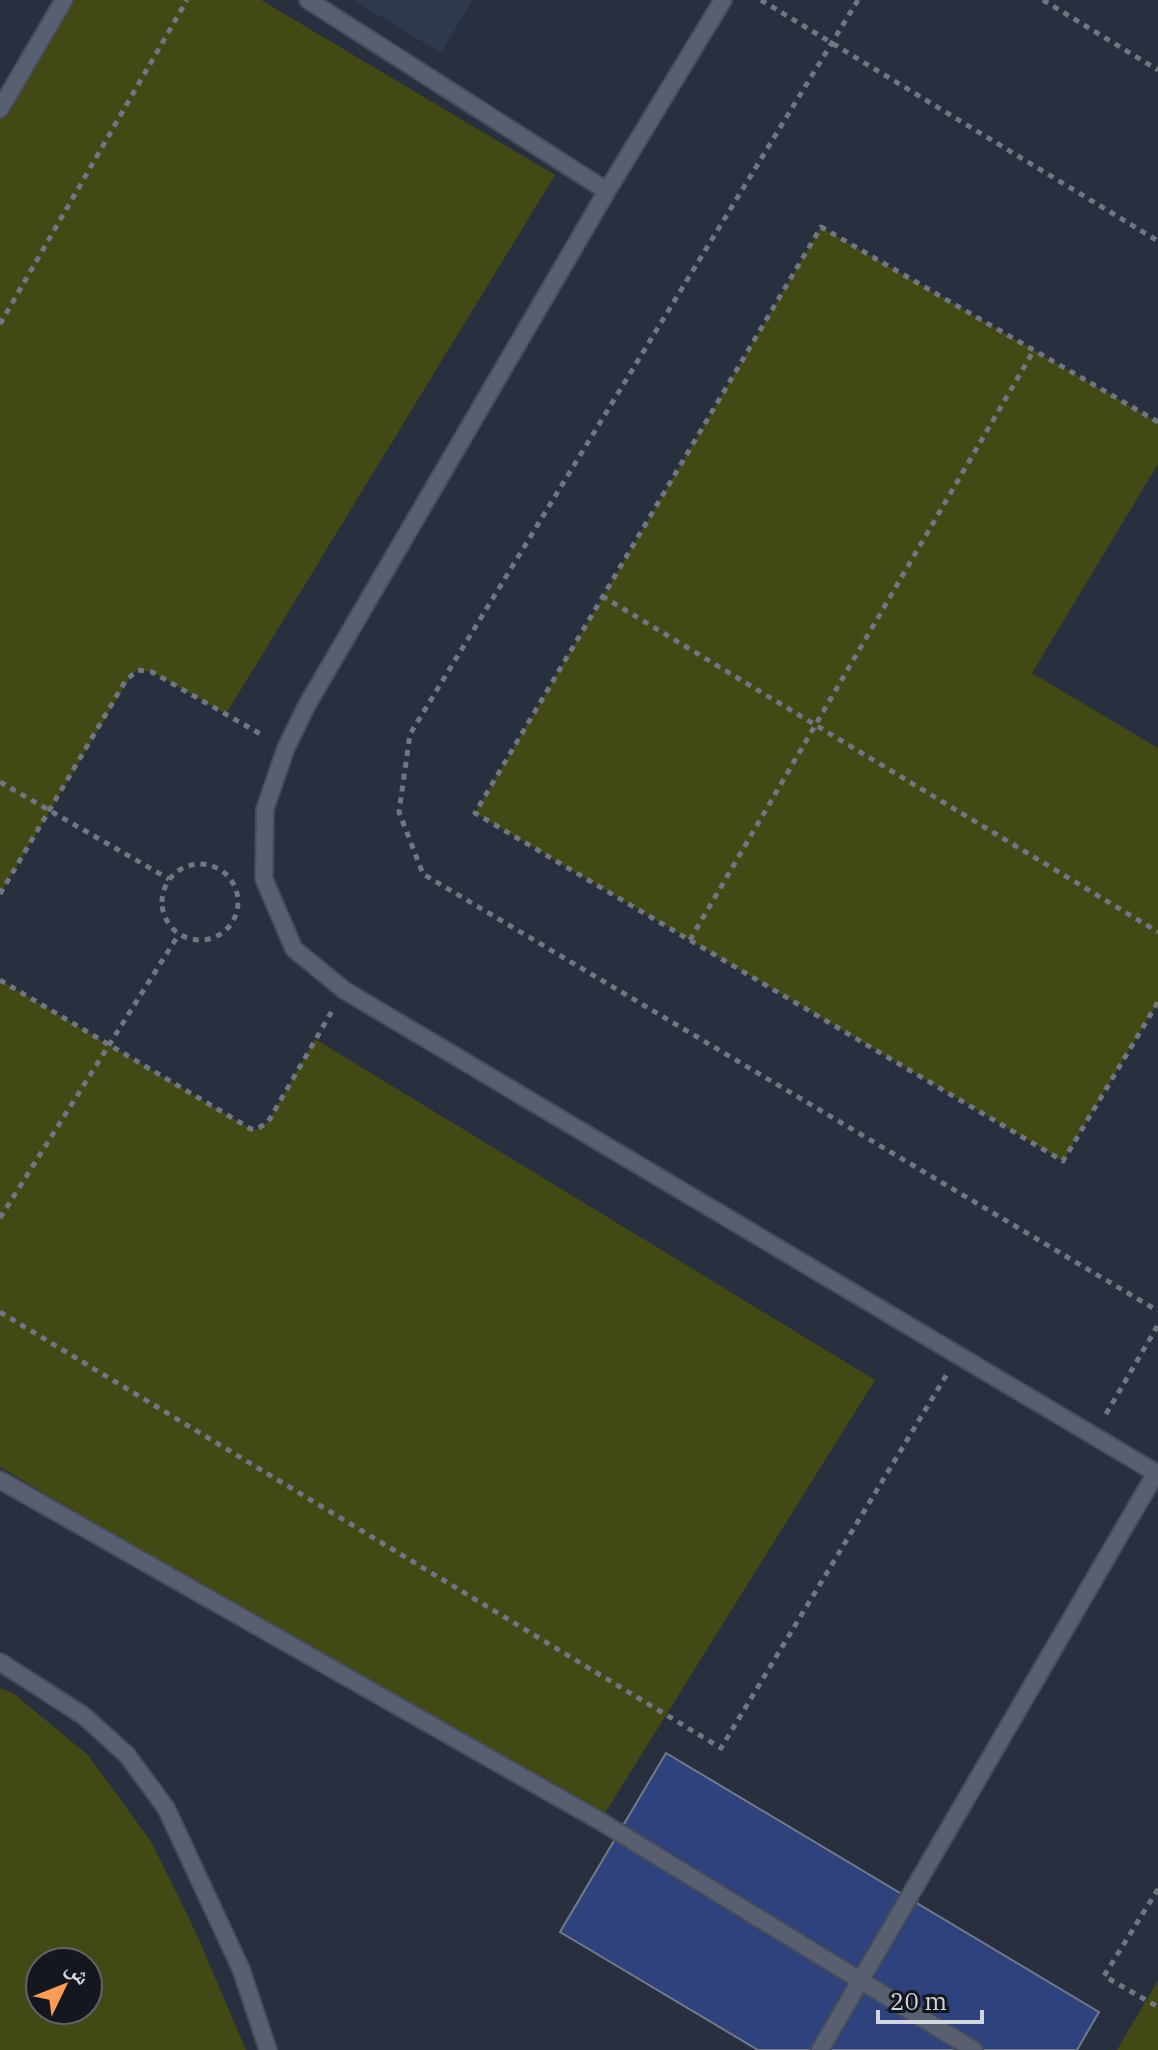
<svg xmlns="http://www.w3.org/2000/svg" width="1158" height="2050" font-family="'IBM Plex Serif','Noto Naskh Arabic',serif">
<rect width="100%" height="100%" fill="#282f3e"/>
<path fill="#30384d" d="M353,0H472L441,53Z"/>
<path fill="#424914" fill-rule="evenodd" d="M64,0H261L555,175L226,714L152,672L138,670L132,674L0,894V109Z
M821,227L1158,422V464L1032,673L1158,748V1002L1063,1161L475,813Z
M0,980L251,1129H257L268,1122L315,1039L875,1380L600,1821L0,1467Z
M0,1688L13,1693L88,1755L152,1843L197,1935L246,2050H0ZM40,1962H88V2010H40Z
M1158,1980V2050H1117Z"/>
<path fill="#2e427d" stroke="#737a8c" stroke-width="2" d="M666,1753L1099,2012L1077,2050H758L560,1932Z"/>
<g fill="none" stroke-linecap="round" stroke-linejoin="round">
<defs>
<path id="service" d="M308,0L607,191
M723,0L607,191L307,705L286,748L265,809L264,879L294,949L344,990L1158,1474
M0,109L64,0
M0,1480L600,1821L974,2050
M0,1662L84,1716L127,1755L166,1808L241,1969L268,2050
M820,2050L1156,1473"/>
</defs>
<use href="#service" stroke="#474c59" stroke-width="20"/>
<path stroke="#707682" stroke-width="5" stroke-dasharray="6 6" stroke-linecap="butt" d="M761,0L1158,241
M858,0L410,734L399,812L423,874L1158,1311
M1043,0L1158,70
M0,324L187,0
M1158,422L821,227L475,813L1063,1161L1158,1002
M602,596L1158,932
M0,782L169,879
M162 902a38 38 0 1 1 76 0a38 38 0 1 1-76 0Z
M0,894L126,680L138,670L152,672L264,736
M690,940L1034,350
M0,980L251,1129H257L268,1122L332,1011
M0,1218L179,934
M0,1312L721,1748L947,1374
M1106,1414L1158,1325
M1158,1889L1104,1976L1158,2007"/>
<use href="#service" stroke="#585f71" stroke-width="16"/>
</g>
<g transform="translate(64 1986) rotate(47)"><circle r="38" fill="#14171e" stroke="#60636c" stroke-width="2"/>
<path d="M0-6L14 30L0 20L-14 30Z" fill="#fd9c56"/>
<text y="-12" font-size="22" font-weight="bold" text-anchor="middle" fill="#d2d6e0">ش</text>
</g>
<path d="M878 2010v12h104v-12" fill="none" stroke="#d2d6e0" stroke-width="4"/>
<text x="890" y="2010" font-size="24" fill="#d2d6e0" stroke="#14171e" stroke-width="6" paint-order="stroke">20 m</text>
</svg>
